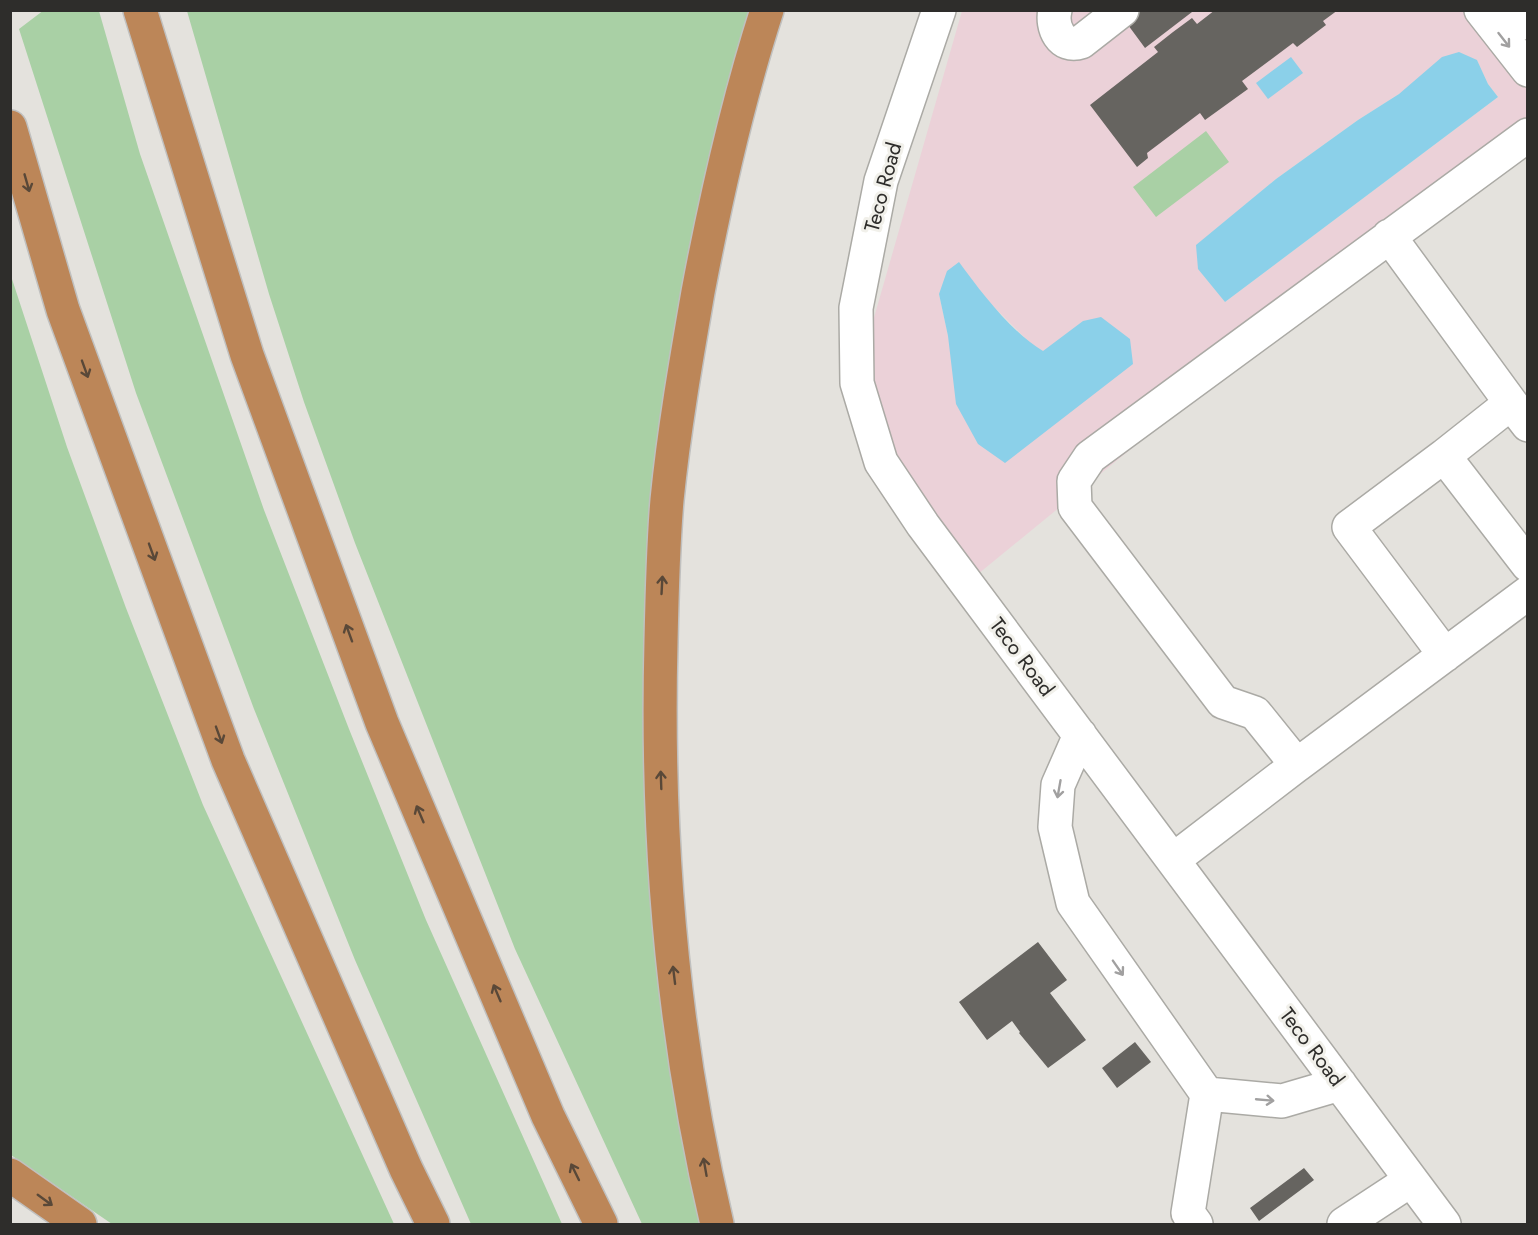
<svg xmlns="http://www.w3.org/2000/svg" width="1538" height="1235" font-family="Jost,sans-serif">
<rect width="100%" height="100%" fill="#e4e2dd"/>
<path fill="#ebd1d8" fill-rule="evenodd" d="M962,11H1527V125L978,574L894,457L871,382V328ZM1477,60L1488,84L1498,97L1225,302L1197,245L1276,179L1358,120L1399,94ZM959,263L987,300L1032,345L1043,351L948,336L939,294Z"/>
<path fill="#a9d0a5" d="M44,10L99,11L140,154L264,510L349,729L426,920L562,1224H471L355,960L254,709L136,393L19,29Z
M187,11H754L653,537L707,1224H642L515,949L355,543L304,402L269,294Z
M1206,131L1229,162L1156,217L1133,187Z
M11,276L67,447L126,608L203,805L394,1224H112L11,1155Z"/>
<path fill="#8bd0e9" d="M1459,52L1477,60L1488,84L1498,97L1225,302L1198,269L1196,245L1276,179L1358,120L1399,94L1442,57Z
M1291,57L1303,73L1268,99L1256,83Z
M959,262C981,292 1011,332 1043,351L1083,321L1101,317L1130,339L1133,364L1005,463L978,444L956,404L948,336L939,294L947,271Z"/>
<path fill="#666460" d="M1117,10H1190L1192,12L1145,48Z
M1215,10H1338L1323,21L1326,25L1297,47L1293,43L1242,81L1248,89L1205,120L1200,113L1147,153L1148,158L1137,167L1090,105L1158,52L1154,47L1173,32L1192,18L1197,24Z
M1038,942L1067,980L1050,993L1086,1040L1048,1068L1019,1033L1020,1032L1012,1021L987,1040L959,1002Z
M1135,1042L1151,1062L1117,1088L1102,1068Z
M1304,1168L1314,1180L1259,1221L1250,1208Z"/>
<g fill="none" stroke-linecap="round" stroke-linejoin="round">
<defs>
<path id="minor" d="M939,10L881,181L856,308L857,383L881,462L923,525L1444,1224
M1055,10C1051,27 1061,49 1081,42L1122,10
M1481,10L1528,70
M1518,10L1528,23
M1389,236L1511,403
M1528,425L1511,403L1444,456L1528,565
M1444,456L1349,527L1445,655
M1080,735L1058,785L1055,827L1073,903L1207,1094L1188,1213L1196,1224
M1297,765L1528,593
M1173,860L1297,765L1255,713L1223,702L1075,507L1074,481L1090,457L1528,135
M1207,1094L1282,1101L1340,1084
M1344,1224L1411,1180"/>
<path id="highway" d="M140,10L247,355L382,723L548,1116L601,1224
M10,127L63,310L228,760L406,1169L433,1224
M10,1175L80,1224
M717,1224C672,1034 656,837 661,642C662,595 663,547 667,500C674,430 686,361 698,292C716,197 737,103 767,10"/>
</defs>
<use href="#minor" stroke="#abaaa5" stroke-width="36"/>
<use href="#highway" stroke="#c0c0bf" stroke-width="36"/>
<use href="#minor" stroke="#fff" stroke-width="33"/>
<use href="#highway" stroke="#bc8658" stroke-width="33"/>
</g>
<defs><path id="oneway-shaft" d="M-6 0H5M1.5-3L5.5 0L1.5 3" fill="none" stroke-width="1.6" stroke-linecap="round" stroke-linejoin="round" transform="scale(1.5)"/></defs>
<g stroke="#a1a0a0">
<use href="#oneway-shaft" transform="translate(1504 40) rotate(52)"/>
<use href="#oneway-shaft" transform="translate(1059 789) rotate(100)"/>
<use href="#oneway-shaft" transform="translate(1118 968) rotate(55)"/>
<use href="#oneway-shaft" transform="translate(1265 1100) rotate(5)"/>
</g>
<g stroke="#594838">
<use href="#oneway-shaft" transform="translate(27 183) rotate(74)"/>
<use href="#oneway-shaft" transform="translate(85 369) rotate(70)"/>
<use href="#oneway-shaft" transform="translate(152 552) rotate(70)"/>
<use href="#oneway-shaft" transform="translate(662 585) rotate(-87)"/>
<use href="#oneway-shaft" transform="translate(349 633) rotate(-110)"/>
<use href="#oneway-shaft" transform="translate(219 735) rotate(70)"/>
<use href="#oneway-shaft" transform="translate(661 780) rotate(-92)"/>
<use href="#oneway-shaft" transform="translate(420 814) rotate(-113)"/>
<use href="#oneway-shaft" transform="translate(674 975) rotate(-97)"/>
<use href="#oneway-shaft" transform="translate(497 993) rotate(-113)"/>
<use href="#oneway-shaft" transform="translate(705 1167) rotate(-100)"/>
<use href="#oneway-shaft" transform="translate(575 1172) rotate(-116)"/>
<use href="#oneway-shaft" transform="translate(45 1200) rotate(36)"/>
</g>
<g text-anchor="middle" stroke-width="6" stroke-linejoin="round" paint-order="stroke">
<g font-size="21" fill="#2e2d2b" stroke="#f1f0ea">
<text transform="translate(883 187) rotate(-75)" y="7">Teco Road</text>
<text transform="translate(1022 657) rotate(53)" y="7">Teco Road</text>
<text transform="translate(1312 1047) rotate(53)" y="7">Teco Road</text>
</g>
</g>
<rect width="1538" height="1235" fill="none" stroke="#2e2d2b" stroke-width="24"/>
</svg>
